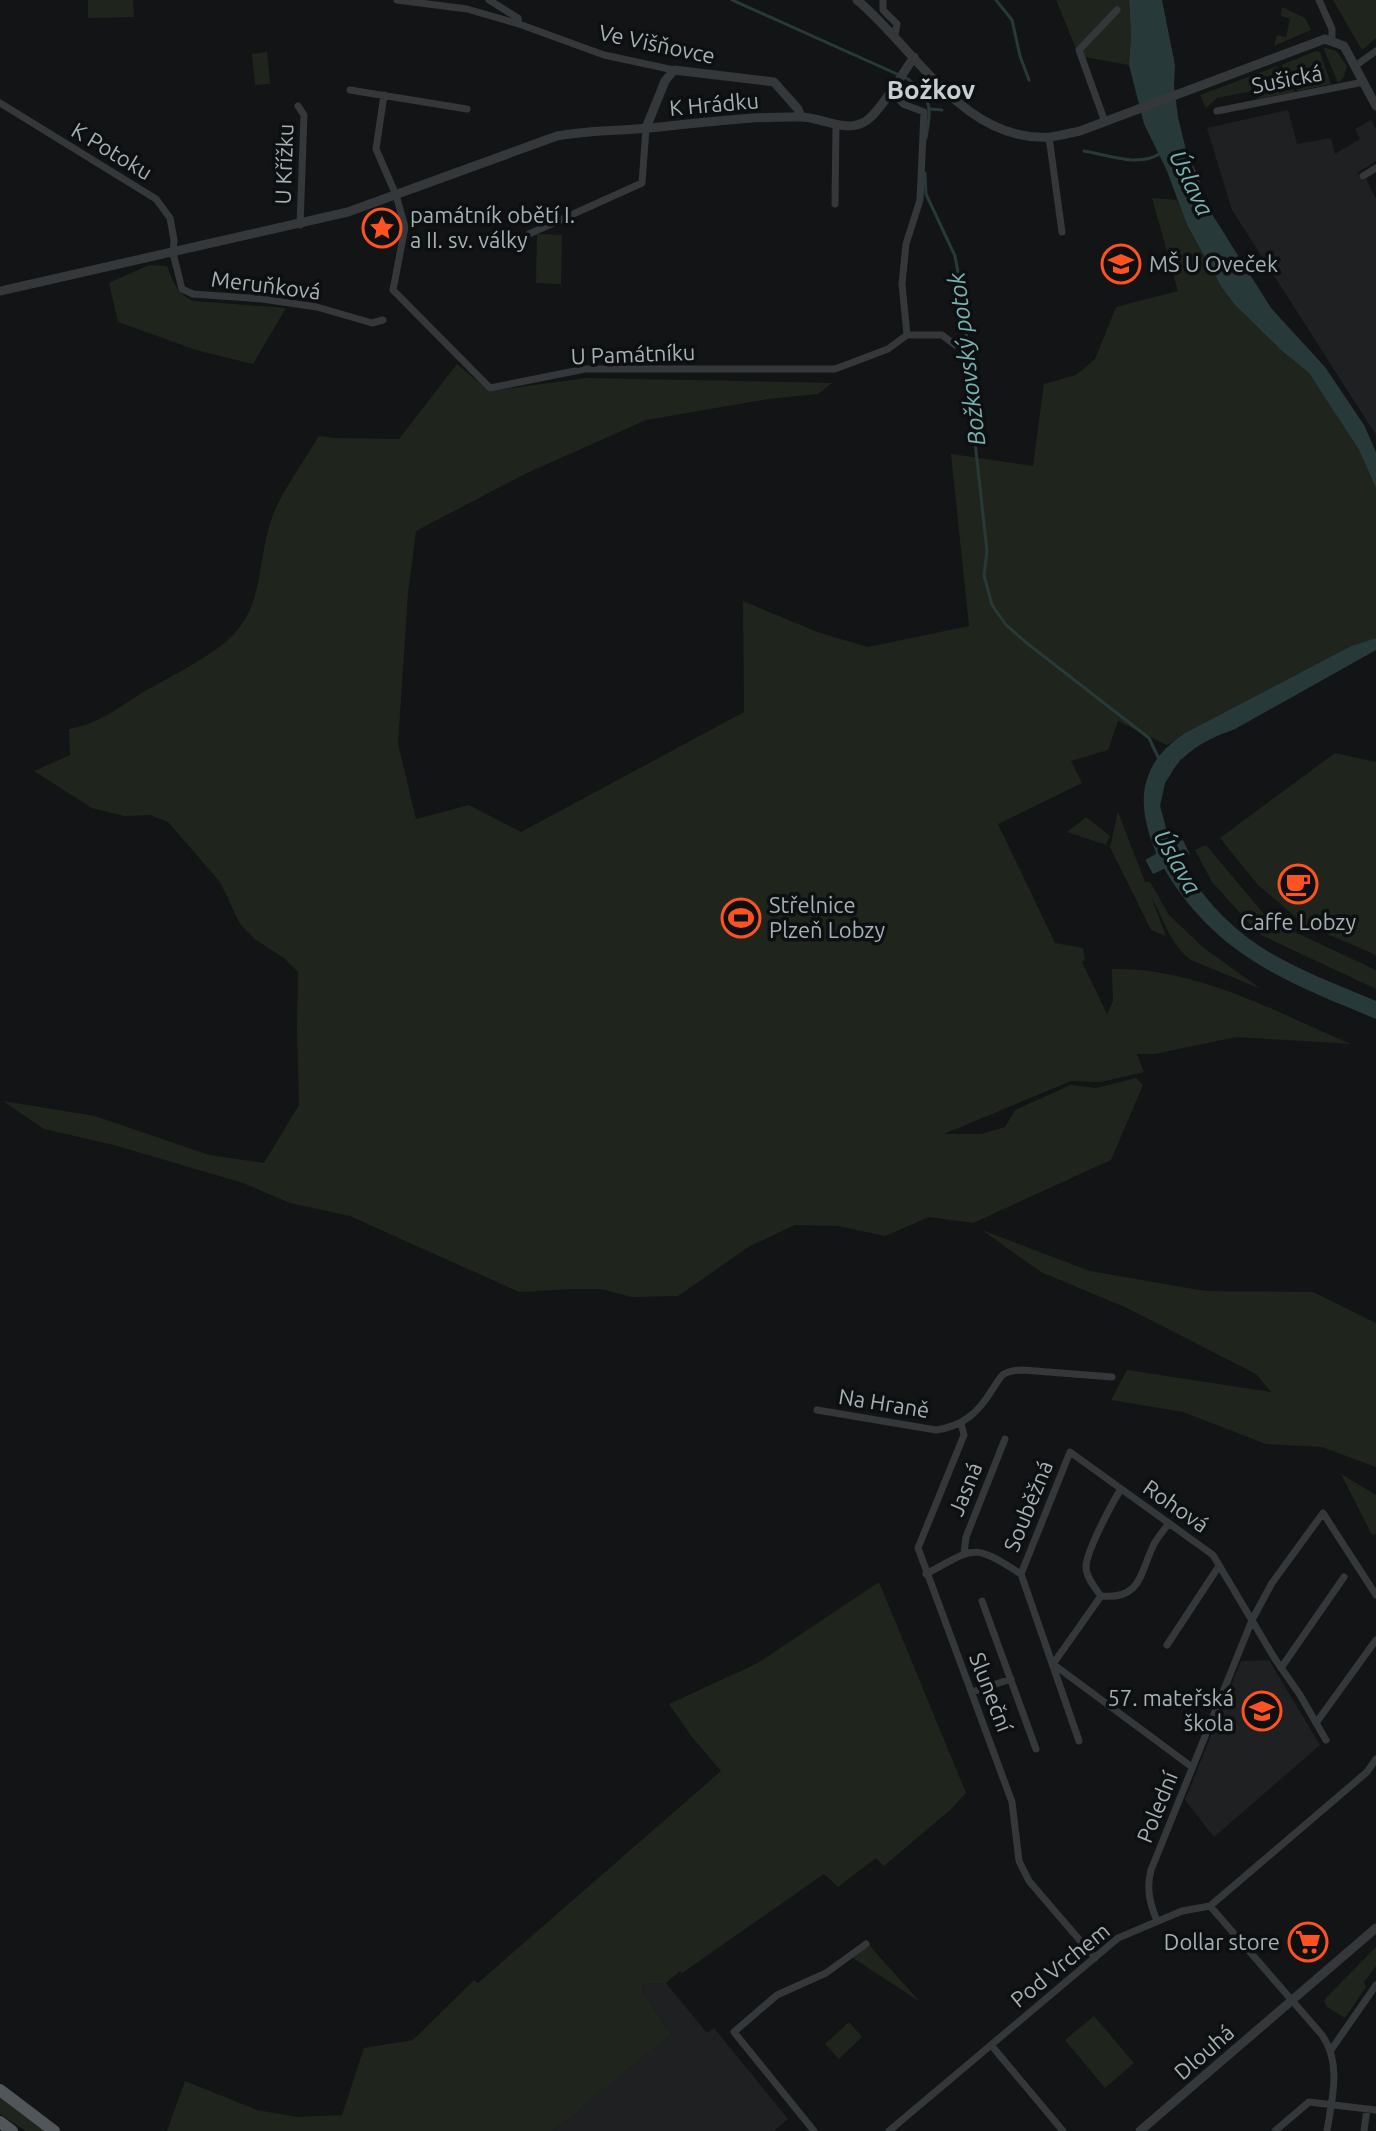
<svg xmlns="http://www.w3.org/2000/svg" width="1376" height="2131" font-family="Ubuntu,sans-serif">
<rect width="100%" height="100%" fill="#131415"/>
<path fill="#1f2022" d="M1288,110L1297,144L1331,138L1335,154L1360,139L1355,129L1371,120L1376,129V161L1357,173L1362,181L1366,179L1376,199V435L1232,210L1207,128Z
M1269,1660L1320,1745L1214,1837L1185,1800L1241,1661Z
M666,1983L707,2033L714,2028L788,2119L774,2131H552L580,2111L581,2106L671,2035L641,1989L644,1984Z"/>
<path fill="#1f251d" d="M88,0H133L134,17L88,18Z
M1056,0H1129L1131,35L1129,65L1079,56Z
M1333,0H1376V38L1362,50Z
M1282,7L1305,18L1311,30L1274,46L1277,35L1286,37L1290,19L1281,16Z
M1323,47L1336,51L1347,66L1344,77L1338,83Z
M1316,51L1320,52L1331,84L1298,91L1281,65Z
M267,52L270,84L255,85L252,54Z
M1277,66L1295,92L1259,99L1252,91L1217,98L1206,108L1200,95Z
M1152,198L1177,200L1187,225L1222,288L1235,305L1282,351L1309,373L1359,450L1376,488V638L1351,646L1185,733L1167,745L1118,721L1108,750L1071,761L1082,783L998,824L1055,943L1083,948L1085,960L1082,962L1107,1014L1113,1001L1112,969C1196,967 1276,1012 1351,1044L1236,1037L1155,1054H1137L1144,1072L1101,1082L1071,1081L944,1134H981L1005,1127L1015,1110L1071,1085L1096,1088L1136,1078L1143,1085L1111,1160L973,1223L929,1217L885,1236L838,1226L795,1225L750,1246L678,1296L631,1297L602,1289H573L519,1292L350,1216L290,1203L243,1183L114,1145L44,1129L3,1101L95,1116L209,1155L264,1163L299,1105L297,1029L298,972L284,958L256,940L240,924L220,882L168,822L150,815L124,816L92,808L34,771L70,755L69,729C102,723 118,707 145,691C170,677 214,655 233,635C265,603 257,555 273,515C284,488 304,461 319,436L334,438L399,439L457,364L489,391L587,378L832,383L818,394L768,399L646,420L525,474L416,531L408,593L398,744L416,819L469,805L521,832L744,712L743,601L820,633L868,647L969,626L951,454L1033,466L1044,384L1076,375L1095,359L1116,307L1178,291Z
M537,234L562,235L561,284L536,283Z
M149,265L167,266C173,282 177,294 194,301L286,308L253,364L196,350L118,322L109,283Z
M1335,753L1376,762V955L1304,924L1258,885L1220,838Z
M1118,812L1145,882H1150L1169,915L1204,948L1261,989L1191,960C1170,944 1163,918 1151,896L1166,936L1151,930L1110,847Z
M1086,817L1110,836L1106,845L1067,832Z
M1206,845L1269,920L1376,970V989L1259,934L1212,882L1195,850Z
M982,1230L1090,1271L1205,1291L1313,1292L1376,1323V1467L1322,1447L1266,1444L1183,1412L1111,1400L1127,1370L1271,1392L1256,1374L1127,1308L1041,1272Z
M1341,1474L1376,1495V1534L1372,1535Z
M879,1582L966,1793L950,1810L884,1866L876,1858L838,1887L824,1874L682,1973L680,1971L666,1983L644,1984L641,1989L671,2035L582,2106L580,2111L552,2131H167L185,2081L257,2110L297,2117L342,2115L364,2048L413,2040L474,1980L478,1983L721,1771L692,1737L669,1704L758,1663Z
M869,1945L920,2002L850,1956Z
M1376,1947V1966L1364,1982L1366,1987L1345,2018L1327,2007L1324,2001L1327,1997Z
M1094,2016L1134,2063L1105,2088L1065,2040Z
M849,2022L862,2037L839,2059L825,2044Z
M0,2097L44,2131H26L0,2114Z"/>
<path fill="#283939" d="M1129,0H1162L1175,65L1174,85L1178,117L1186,150L1198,176L1205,203L1271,308L1325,367L1364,425L1376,452V488L1359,450L1309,373L1282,351L1235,305L1222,288L1187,225L1167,171L1144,124L1129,65L1131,35Z
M1376,638V650L1235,729C1177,749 1148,782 1171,845L1183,839L1190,855L1180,861C1235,948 1286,963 1376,1001V1019C1285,981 1218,957 1164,869L1153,875L1145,859L1156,853C1136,804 1137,765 1185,733L1351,646Z"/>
<path fill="#131415" d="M1156,754L1144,787L1142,805L1149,835L1156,854L1145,860L1153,874L1164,869L1174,885L1170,888L1162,874L1155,878L1151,877L1141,860L1151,852L1140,819L1139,792Z
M1181,759L1183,760L1169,785L1164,806L1174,839L1185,836L1194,853L1193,857L1185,862L1193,873L1189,875L1180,860L1190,854L1183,840L1171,845L1160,806L1165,783Z"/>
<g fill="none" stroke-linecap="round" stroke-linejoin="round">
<path stroke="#283939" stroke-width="3" d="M732,0L908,79C933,99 931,108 926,138
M996,0L1012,20L1020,56L1029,80
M931,109L942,110
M1084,151C1108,155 1139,168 1161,153
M925,173L926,194L955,256L966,316L967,369L987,551L984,575L992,605L1006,625L1028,644L1149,738L1159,759"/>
<path stroke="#34383a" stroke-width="7" d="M397,0L467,9L519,24L604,55L674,70
M489,0L518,18L519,24
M883,0V10L897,24L895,35
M1319,0L1332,29V40
M1355,66L1376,51
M890,89L903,104L924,112L920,200L906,244L902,284L907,335
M350,90L467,109
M384,95L376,149L396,195L405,227L393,290L490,388L585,369H835L888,349L907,335H942L955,345
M0,103L156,199L170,218L174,240L173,253L182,289L193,294L262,299L317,307L372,323L383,320
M298,106L304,115L300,225
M1217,111L1364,82
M1105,122L1079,50L1117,10
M1049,137L1062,232
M1363,176L1376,168
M835,204L836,124
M529,234L642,183L646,128
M817,1410L936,1430C963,1426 978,1413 992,1390C996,1385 999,1377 1004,1374C1009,1371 1017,1370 1023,1370L1112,1377
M961,1423L964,1435L918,1548L1012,1802L1019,1861L1029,1881L1095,1958
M964,1553L966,1537L1005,1439
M926,1574C976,1547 972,1543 1021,1574
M1101,1596L1053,1664L1192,1767
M1101,1596C1095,1588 1086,1577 1086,1567C1086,1552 1112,1503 1121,1489
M1101,1596C1142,1600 1140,1572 1154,1544C1158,1537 1164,1530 1169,1523
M982,1601L1036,1749
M1167,1645L1219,1566
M1281,1668L1344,1577
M972,1692L1011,1679
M1316,1723L1376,1640
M1079,1741L1021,1574L1070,1452L1213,1555L1275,1659L1300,1695L1326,1740
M1210,1906L1322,2035C1342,2063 1332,2099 1327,2131
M1157,1921C1150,1904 1146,1888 1151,1870L1252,1620L1272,1583L1323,1513L1376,1595
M991,2045L1063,2131
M1331,2050L1376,1985
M814,2131L734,2032L777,1995L826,1973L866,1944
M889,2131L1118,1938L1182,1911L1210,1906L1367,1772L1376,1759
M1275,2131L1309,2102L1376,2110
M1364,2131L1367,2109"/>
<path stroke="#34383a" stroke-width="9" d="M857,0C914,47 964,143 1050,137C1060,136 1070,133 1080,131L1325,39L1344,46L1376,106
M646,128L665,81L674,70L774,82L798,109L801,117
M0,291L348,212L557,136C588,130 618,131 649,128C700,123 750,116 801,117C822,117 846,134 866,121C880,112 903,73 914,57
M1140,2131L1376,1928"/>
<path stroke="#505659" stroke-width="12" d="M0,2090L54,2131
M0,2122L12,2131"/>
</g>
<defs>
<symbol id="sight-ring" viewBox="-11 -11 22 22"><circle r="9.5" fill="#0e0f10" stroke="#fe5222" stroke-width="1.5"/><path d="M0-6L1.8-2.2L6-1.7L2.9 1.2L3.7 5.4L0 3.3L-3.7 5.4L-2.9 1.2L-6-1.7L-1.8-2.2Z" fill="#fe5222"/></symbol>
<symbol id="school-ring" viewBox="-11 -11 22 22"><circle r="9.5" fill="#0e0f10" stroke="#fe5222" stroke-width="1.5"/><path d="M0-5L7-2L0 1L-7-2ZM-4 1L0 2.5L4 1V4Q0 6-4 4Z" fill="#fe5222"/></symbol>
<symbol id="cafe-ring" viewBox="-11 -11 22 22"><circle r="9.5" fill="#0e0f10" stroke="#fe5222" stroke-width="1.5"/><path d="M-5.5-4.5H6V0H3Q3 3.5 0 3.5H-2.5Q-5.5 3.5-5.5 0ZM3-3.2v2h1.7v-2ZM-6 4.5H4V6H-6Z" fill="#fe5222"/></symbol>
<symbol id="stadium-ring" viewBox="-11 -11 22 22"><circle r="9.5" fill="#0e0f10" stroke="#fe5222" stroke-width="1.5"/><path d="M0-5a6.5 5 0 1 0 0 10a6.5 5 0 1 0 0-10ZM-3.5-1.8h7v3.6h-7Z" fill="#fe5222"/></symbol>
<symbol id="supermarket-ring" viewBox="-11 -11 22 22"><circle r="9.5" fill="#0e0f10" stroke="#fe5222" stroke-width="1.5"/><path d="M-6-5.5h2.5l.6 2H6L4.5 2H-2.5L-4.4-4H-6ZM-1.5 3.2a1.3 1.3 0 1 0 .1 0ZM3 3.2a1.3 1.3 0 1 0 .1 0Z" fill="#fe5222"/></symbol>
</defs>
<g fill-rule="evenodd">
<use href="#sight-ring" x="360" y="206" width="44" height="44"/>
<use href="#school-ring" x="1099" y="242" width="44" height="44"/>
<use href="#cafe-ring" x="1276" y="862" width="44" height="44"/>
<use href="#stadium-ring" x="719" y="896" width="44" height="44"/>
<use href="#school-ring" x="1240" y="1689" width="44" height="44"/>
<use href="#supermarket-ring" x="1286" y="1920" width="44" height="44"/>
</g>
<g text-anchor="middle" stroke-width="7" stroke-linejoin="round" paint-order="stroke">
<g font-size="22" fill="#a4b2b6" stroke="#0e0f10">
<text transform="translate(657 44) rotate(12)" y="8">Ve Višňovce</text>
<text transform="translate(1287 79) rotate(-11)" y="8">Sušická</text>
<text transform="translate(714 104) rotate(-5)" y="8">K Hrádku</text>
<text transform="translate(112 151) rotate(31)" y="8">K Potoku</text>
<text transform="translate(284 164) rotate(-88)" y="8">U Křížku</text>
<text transform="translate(266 285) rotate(7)" y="8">Meruňková</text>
<text transform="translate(633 354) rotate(-2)" y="8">U Památníku</text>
<text transform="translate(884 1403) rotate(9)" y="8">Na Hraně</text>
<text transform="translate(965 1489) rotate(-68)" y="8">Jasná</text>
<text transform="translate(1028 1506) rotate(-68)" y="8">Souběžná</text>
<text transform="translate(1176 1506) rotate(35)" y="8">Rohová</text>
<text transform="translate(991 1692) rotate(69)" y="8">Sluneční</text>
<text transform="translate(1157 1807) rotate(-68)" y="8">Polední</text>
<text transform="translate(1060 1965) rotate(-39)" y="8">Pod Vrchem</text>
<text transform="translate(1204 2052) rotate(-41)" y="8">Dlouhá</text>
</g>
<g font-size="22" fill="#a4b2b6" stroke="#0e0f10" text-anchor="start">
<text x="410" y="223">památník obětí I.<tspan x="410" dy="25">a II. sv. války</tspan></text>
<text x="1149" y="272">MŠ U Oveček</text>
<text x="769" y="913">Střelnice<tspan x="769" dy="25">Plzeň Lobzy</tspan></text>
<text x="1298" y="930" text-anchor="middle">Caffe Lobzy</text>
<text x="1234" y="1706" text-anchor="end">57. mateřská<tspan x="1234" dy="25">škola</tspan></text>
<text x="1280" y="1950" text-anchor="end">Dollar store</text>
</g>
<g font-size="24" font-style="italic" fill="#78b3b4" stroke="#0e0f10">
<text transform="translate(1191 183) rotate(64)" y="8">Úslava</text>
<text transform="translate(967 359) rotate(-97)" y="8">Božkovský potok</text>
<text transform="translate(1177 862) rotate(60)" y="8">Úslava</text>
</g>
<g font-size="26" font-weight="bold" fill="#c5ced2" stroke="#0e0f10">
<text x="931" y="99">Božkov</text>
</g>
</g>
</svg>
